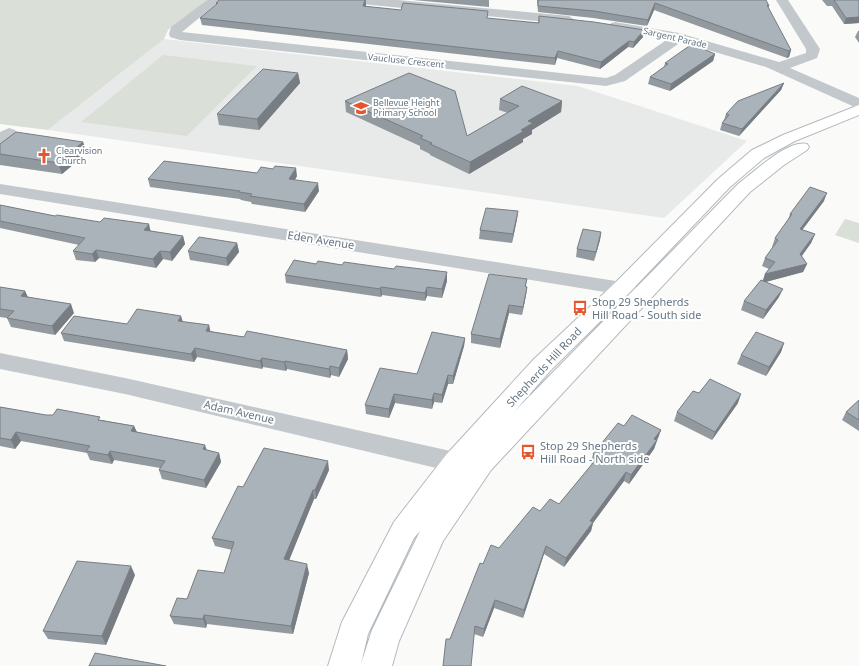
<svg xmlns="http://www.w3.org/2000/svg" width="859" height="666" font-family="'Noto Sans',sans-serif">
<rect width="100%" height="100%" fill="#fafaf8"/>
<path fill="#e8e9e9" d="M164,39L578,86L747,141L664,218L48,130Z"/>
<path fill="#dadfd7" d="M0,0H207L168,30L164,39L48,130L0,124Z
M163,55L257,66L187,136L81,122Z
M845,219L859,223V243L835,235Z"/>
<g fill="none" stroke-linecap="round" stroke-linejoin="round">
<defs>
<path id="secondary" d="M859,105V115L795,141L764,158L730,187L629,293L550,371L514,412L738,184C753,173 788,139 807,144L809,147L807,150L784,165L750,192L491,470L443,541L399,641L392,666H328L342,622L394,522L446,455L534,359L615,283L718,179L752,150L783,135ZM420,531L372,630L361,664L368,634L414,538Z"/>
</defs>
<use href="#secondary" stroke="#b3babf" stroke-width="2"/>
<path fill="#c3c8cc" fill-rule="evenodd" d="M207,0H221L182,32L606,78L615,75L668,39L611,29L609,26L611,23L615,22L679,33L779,62L806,53V49L776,0H788L820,49L817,58L790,68L859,98V109L766,67L681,42L625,81L606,86L180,40L170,37L169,34L171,27Z
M355,0H398L569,16L575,20L569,24L361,4Z
M9,128L15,130L17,133L6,143L0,145V132Z
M0,184L622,282L647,291L650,296L647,301L640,303L617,294L0,194Z
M0,353L125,378L455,452L479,462L483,469L479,476L470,479L449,471L125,394L0,369Z"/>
<use href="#secondary" fill="#fff" fill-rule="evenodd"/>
</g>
<path fill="#929a9f" d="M366,0V7L538,23L539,16L643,37L633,48L628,47L600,69L557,58L555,65L202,25L200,18L216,5V3Z
M413,0H489V7Z
M537,0H766L769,6L768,9L791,50L789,57L787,58L654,10L647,26L593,18L538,12Z
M822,0H859V23L844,24L832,6H827Z
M858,31H859V43L855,37Z
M715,54L713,61L670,91L648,84L650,77L664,67L665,63Z
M298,73L300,83L259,130L219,125L217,114Z
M784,83L781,90L739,136L720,130L722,123L724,120L726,114Z
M500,99L562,101L561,112L532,130V134L523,139V142L469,174L430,155V154L420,149V146L346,112L345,101L467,136L508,113L499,110Z
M83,142L87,153L62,174L0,165V144Z
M257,173L297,176L295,180L319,191L305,212L252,204L251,202L241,200L240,199L150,187L148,179Z
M824,201L802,230L815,234L811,243L802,256L807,264L803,272L765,282L779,297L763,319L741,310L744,301L763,281L765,274L769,269L762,266L765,258L773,247H772L775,238L788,220L790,214Z
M0,205L55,216L183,236L185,244L172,261L163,259L156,268L99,258L95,262L76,260L73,251L79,245L0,228Z
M518,211L517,219L512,243L479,239L480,230Z
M601,232L600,240L594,261L576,257L577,249Z
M237,243L239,252L228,266L190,260L188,251Z
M316,264L342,265L394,269L447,281L442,298L427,296L425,301L382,295L381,297L286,283L285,275Z
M527,279L526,286L527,287L526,295L522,315L509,313L500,348L471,343V334Z
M0,287L25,291L28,297L74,313L55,335L11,327L7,318L0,317Z
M183,322L209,325L210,331L244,337L347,350L348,359L339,377L331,375L330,378L287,369L286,371L263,367L262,369L197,357L194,362L64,341L61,333L127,324Z
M465,338L464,346L453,384H448L442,403L434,402L432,409L395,403L389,418L366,414L365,405L417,374Z
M784,343L781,352L766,376L737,364L741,355Z
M699,393L738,403L712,440L674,421L677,412Z
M859,400V431L842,420L846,412Z
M0,407L46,415L102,420L134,426L137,432L207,450L219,453L221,462L206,488L162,479L159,470L160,468L114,460L112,464L90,460L87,453L21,441L15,449L0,446Z
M624,426L661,430L654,449L629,484L624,481L593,523L591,531L564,567L544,554L523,618L494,608L483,637L474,634L450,639L483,564L499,548L540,511L559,504L592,464L591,463L593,454Z
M329,470L316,499H314L289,560L309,573L293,634L207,624L206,628L174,624L170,616L187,599L224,573L232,550L215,546L212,538L243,487Z
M135,575L106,645L48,639L43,631Z"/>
<path fill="#777d82" d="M366,0V6L363,13V6Z
M655,3L654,10L647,26L648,20Z
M859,17V23L844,24L846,18Z
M644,30L643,37L633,48L634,42Z
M629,41L628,47L600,69L601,62Z
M791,50L789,57L787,58L789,51Z
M558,51L557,58L555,65V58Z
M715,54L713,61L670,91L671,84Z
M298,73L300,83L259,130L257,119Z
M784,83L781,90L739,136L742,129Z
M562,101L561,112L532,130V134L523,139V142L469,174L470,162L521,130L528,121Z
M83,142L87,153L62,174L58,163Z
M296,168L297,176L290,187L289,179Z
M318,183L319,191L305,212L304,204Z
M827,193L824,201L797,237L800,229Z
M518,211L517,219L512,243L513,234Z
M149,224L151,233L144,230Z
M601,232L600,240L594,261L596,252Z
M815,234L811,243L797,262L800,254Z
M183,236L185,244L172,261L170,252Z
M237,243L239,252L228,266L226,258Z
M96,250L99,258L95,262L92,254Z
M160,251L163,259L156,268L153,259Z
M807,264L803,272L762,283L765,274Z
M447,272V281L442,298V289Z
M381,287L382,295L381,297L380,289Z
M427,287V296L425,301V293Z
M527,287L526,295L522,315L523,307Z
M783,289L779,297L763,319L766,310Z
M25,291L29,300L21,296Z
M71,304L74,313L55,335L52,326Z
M509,305V313L500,348V339Z
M181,316L184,325L178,321Z
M209,325L211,334L206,331Z
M465,338L464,346L453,384V376Z
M784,343L781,352L766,376L769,367Z
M195,348L197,357L194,362L191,354Z
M347,350L348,359L339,377V368Z
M262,358L263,367L262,369L260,361Z
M285,361L287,369L286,371L284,362Z
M330,366L331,375L330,378L329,369Z
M448,375V384L442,403V395Z
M434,393V402L432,409V400Z
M394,394L395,403L389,418V409Z
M741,394L738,403L712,440L715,432Z
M134,426L138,435L131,431Z
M661,430L658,438L655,442L657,440L654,449L629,484L631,475L654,439Z
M16,432L21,441L15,449L11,440Z
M205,445L208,454L203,449Z
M110,451L114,460L112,464L108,455Z
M219,453L221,462L206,488L204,480Z
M328,461L329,470L316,499L315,490Z
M626,472L624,481L593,523L591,531L564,567L566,558L590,521Z
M313,490L314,499L286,568L284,559Z
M546,546L544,554L523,618L524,610Z
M307,564L309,573L293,634L291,626Z
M131,566L135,575L106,645L102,636Z
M495,600L494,608L483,637L484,629Z
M204,615L207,624L206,628L203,619Z"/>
<path fill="#aab3b9" stroke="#777d82" d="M219,0H365L363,6L401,10L403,3L488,11L487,18L539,23V16L594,22L644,30L634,42L629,41L601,62L558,51L555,58L200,18L218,3H216Z
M538,0H766L769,6L767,5L791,50L789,51L655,3L648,20L594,11L538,6Z
M834,0H859V17L846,18Z
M692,44L715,54L671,84L650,77L668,64L665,63Z
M263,69L298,73L257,119L217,114Z
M409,73L455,91L467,136L519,106L500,99L522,86L562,101L528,121L533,123L521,130L524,131L470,162L430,144L432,143L420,138L423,136L345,101Z
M784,83L742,129L722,123L729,115L726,114L738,101Z
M16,132L83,142L58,163L0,154V144Z
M164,161L257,173L261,167L273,169L275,166L296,168L289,179L318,183L304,204L250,196L252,194L239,192L240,191L148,179Z
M810,187L827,193L800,229L815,234L800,254L807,264L765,274L775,262L765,258L778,240L775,238L792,214H790Z
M0,205L55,216L57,215L100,222L104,218L149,224L144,230L183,236L170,252L160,251L153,259L96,250L92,254L73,251L85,238L0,221Z
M486,208L518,211L513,234L480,230Z
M583,229L601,232L596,252L577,249Z
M199,237L237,243L226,258L188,251Z
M294,260L316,264L318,261L342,265L344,262L394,269L396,266L447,272L442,289L427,287L425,293L381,287L380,289L285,275Z
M489,274L527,279L525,286L527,287L523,307L509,305L500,339L471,334Z
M761,280L783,289L766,310L744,301Z
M0,287L25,291L21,296L71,304L52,326L7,318L14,311L0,309Z
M137,309L181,316L178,321L209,325L206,331L244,337L247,331L347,350L339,368L330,366L329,369L285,361L284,362L262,358L260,361L195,348L191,354L61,333L74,316L127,324Z
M432,332L465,338L453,376L448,375L442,395L434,393L432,400L394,394L389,409L365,405L380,368L417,374Z
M756,332L784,343L769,367L741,355Z
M710,379L741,394L715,432L677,412L693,391L699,393Z
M859,400V420L846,412Z
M0,407L46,415H53L57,409L100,417L98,420L134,426L131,431L205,445L203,449L219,453L204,480L159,470L165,461L110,451L108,455L86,451L90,446L16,432L11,440L0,438Z
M632,415L661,430L654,439L657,440L631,475L626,472L590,521L593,522L566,558L546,546L524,610L495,600L484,629L475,626L471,666H443L446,639H450L480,563L483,564L491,545L499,548L533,507L540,511L550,499L559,504L598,457L593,454L618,423L624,426Z
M264,448L328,461L315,490H313L284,559L307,564L291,626L204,615L203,619L170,616L177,598L187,599L198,570L224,573L234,542L212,538L238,486L243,487Z
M77,561L131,566L102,636L43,631Z
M95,653L166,666H89Z"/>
<defs>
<symbol id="school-bare" viewBox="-9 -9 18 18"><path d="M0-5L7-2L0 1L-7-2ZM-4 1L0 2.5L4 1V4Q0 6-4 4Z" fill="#e4572e" stroke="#fff" stroke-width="2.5" paint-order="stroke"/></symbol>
<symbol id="church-bare" viewBox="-9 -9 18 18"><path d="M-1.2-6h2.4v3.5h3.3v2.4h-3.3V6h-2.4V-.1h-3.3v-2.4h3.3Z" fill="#e4572e" stroke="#fff" stroke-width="2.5" paint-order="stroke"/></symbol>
<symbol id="bus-bare" viewBox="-9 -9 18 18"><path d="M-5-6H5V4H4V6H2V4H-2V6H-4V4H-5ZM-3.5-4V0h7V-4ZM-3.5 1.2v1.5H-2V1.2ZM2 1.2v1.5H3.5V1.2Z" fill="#e4572e" stroke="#fff" stroke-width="2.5" paint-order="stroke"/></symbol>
</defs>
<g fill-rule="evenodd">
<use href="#school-bare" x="350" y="97" width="22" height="22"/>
<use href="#church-bare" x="33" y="145" width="22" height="22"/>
<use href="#bus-bare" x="569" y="297" width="22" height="22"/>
<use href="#bus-bare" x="517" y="441" width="22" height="22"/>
</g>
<g text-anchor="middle" stroke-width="4" stroke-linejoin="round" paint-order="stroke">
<g font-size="9" fill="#657683" stroke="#fff">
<text transform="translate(675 38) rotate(13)" y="3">Sargent Parade</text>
<text transform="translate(406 61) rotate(6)" y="3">Vaucluse Crescent</text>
</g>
<g font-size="9" fill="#657683" stroke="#fff" text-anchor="start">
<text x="373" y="106">Bellevue Height<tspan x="373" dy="10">Primary School</tspan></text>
<text x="56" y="154">Clearvision<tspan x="56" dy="10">Church</tspan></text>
</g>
<g font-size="11" fill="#657683" stroke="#fff">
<text transform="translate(321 240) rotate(9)" y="4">Eden Avenue</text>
<text transform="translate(544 367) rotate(-47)" y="4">Shepherds Hill Road</text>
<text transform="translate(239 412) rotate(13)" y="4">Adam Avenue</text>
</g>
<g font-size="11" fill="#657683" stroke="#fff" text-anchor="start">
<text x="592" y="306">Stop 29 Shepherds<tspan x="592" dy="13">Hill Road - South side</tspan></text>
<text x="540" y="450">Stop 29 Shepherds<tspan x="540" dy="13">Hill Road - North side</tspan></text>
</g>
</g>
</svg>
